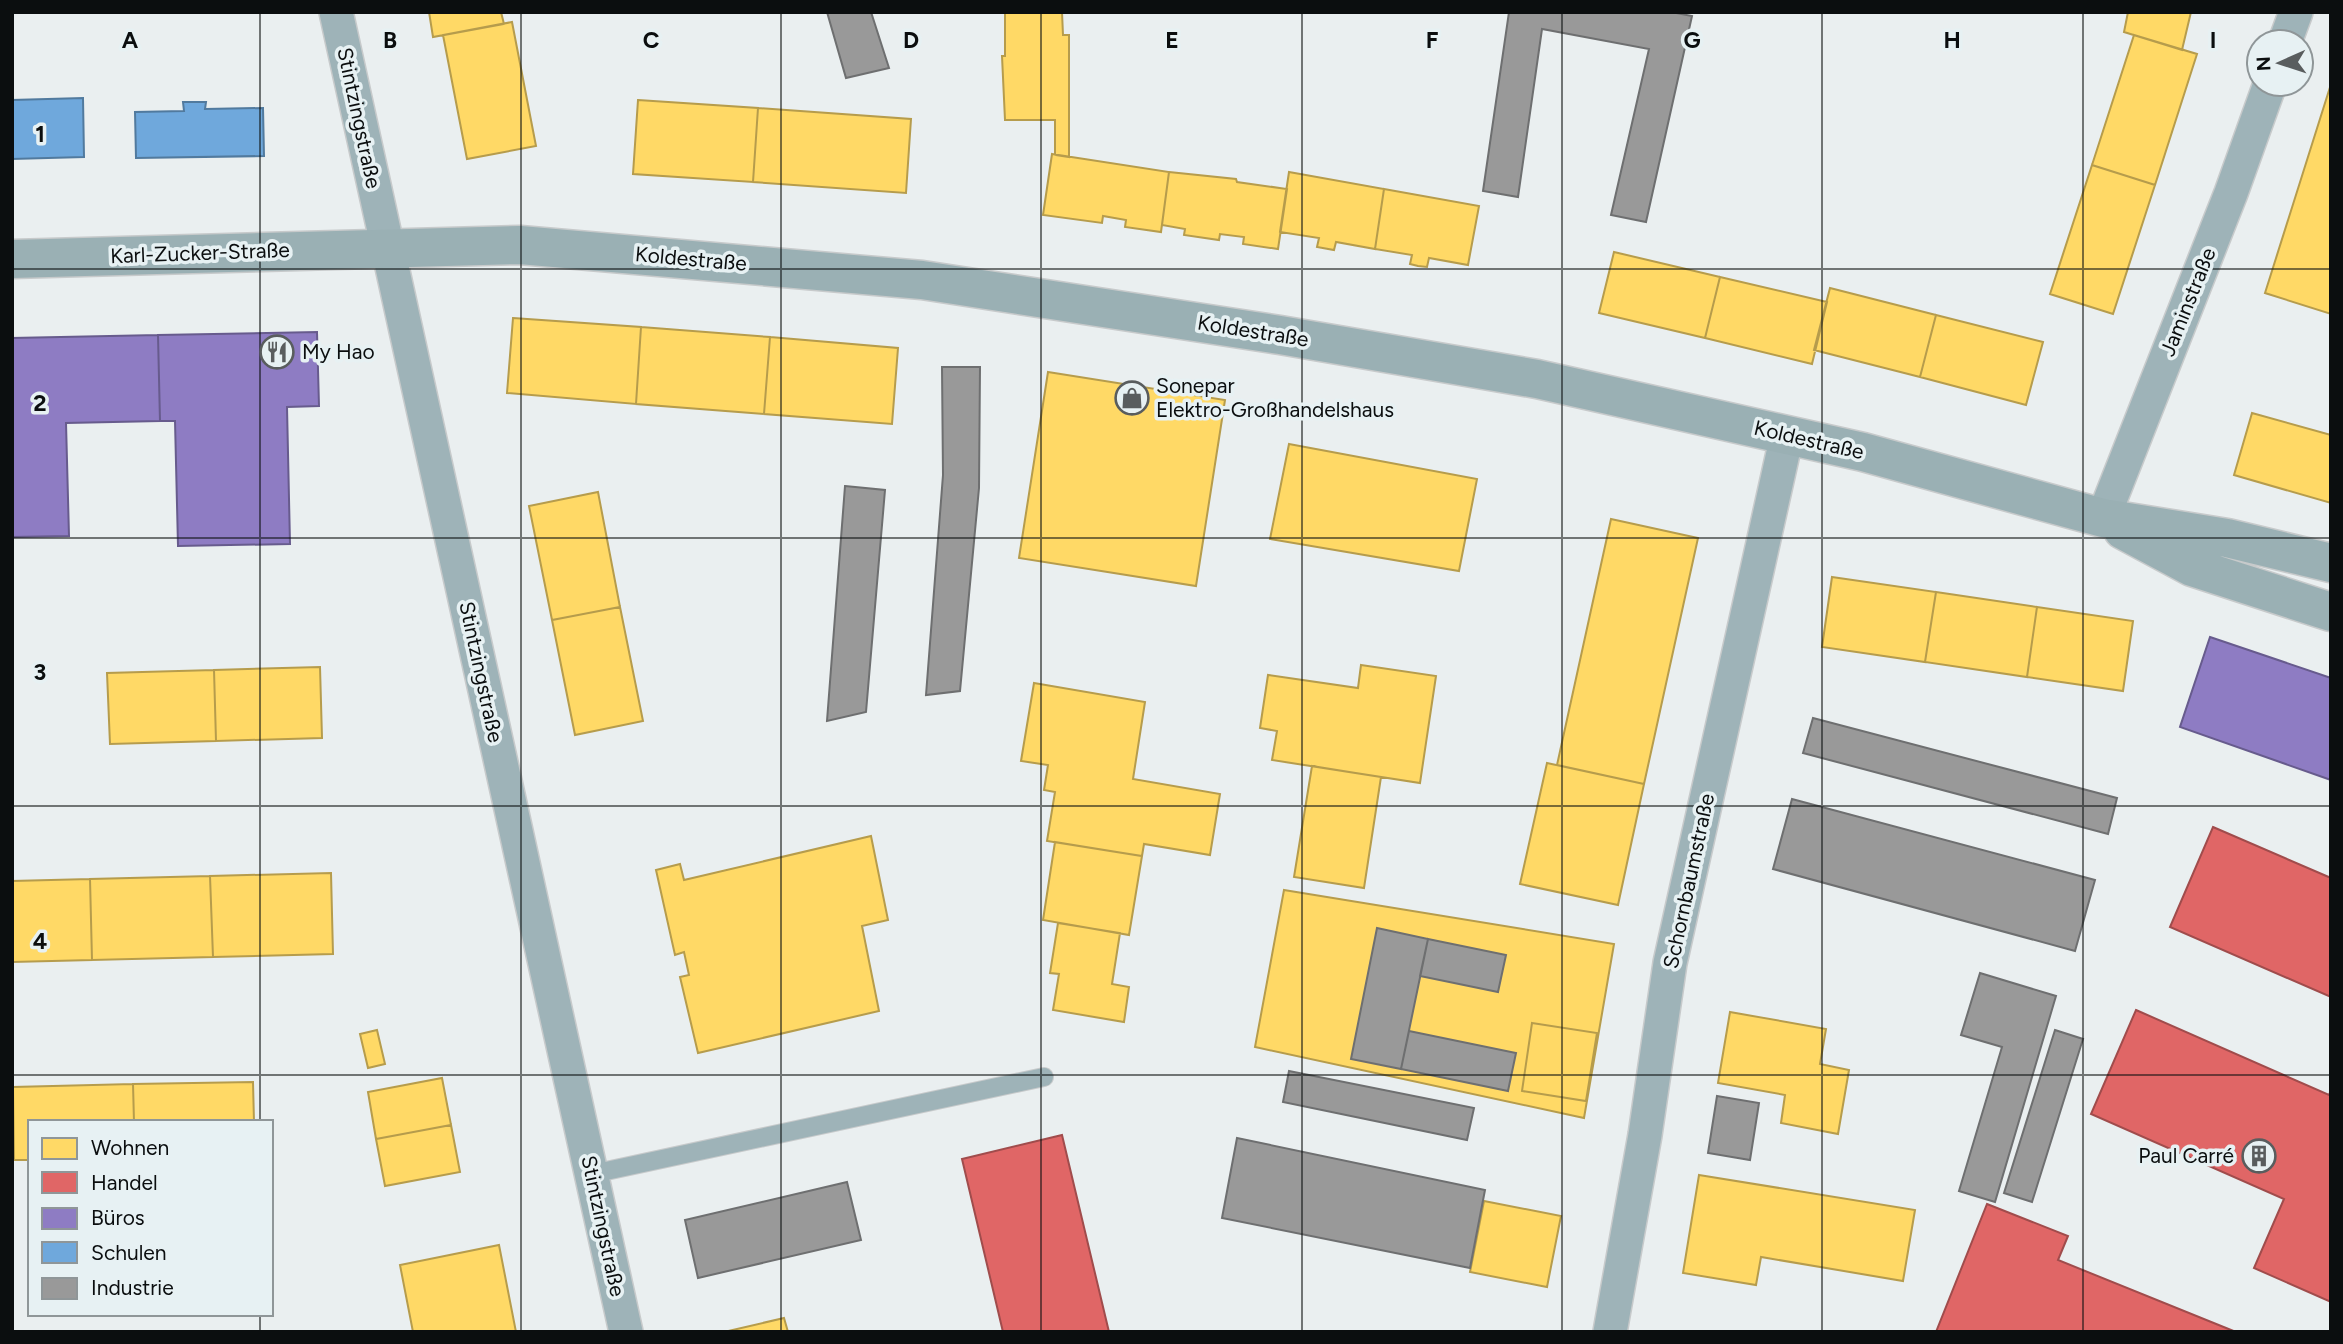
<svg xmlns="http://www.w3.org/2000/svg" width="2343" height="1344" font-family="Figtree,sans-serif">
<rect width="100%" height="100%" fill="#eaeff0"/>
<path fill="#ffd966" stroke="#b69c4c" stroke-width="2" d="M429,12H501L504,24L433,37Z
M1005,12H1062L1063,35H1069V157L1055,155V120H1005L1002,56H1005Z
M2128,12H2191L2182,50L2124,32Z
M512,22L536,146L467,159L443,35Z
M2134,35L2197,54L2155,185L2092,165Z
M2331,84V314L2265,293Z
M638,100L758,108L753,182L633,174Z
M758,108L911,119L906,193L753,182Z
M1052,154L1169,172L1161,232L1125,227L1126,220L1103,216L1102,223L1043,215Z
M2092,165L2155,185L2113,314L2050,294Z
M1169,172L1236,179L1237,182L1287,189L1278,249L1243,244L1244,237L1220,234L1219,240L1184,235L1185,229L1162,225Z
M1289,172L1384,189L1375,249L1336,242L1334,250L1317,247L1319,238L1280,232Z
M1384,189L1479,206L1468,265L1429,258L1427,267L1418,266L1410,264L1412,255L1375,249Z
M1614,252L1720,277L1705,338L1599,313Z
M1720,277L1827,302L1812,364L1705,338Z
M1830,288L1936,315L1920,377L1814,350Z
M1936,315L2043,342L2026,405L1920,377Z
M513,318L641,327L636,404L507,393Z
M641,327L770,337L764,414L636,404Z
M770,337L898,348L892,424L764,414Z
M1048,372L1225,400L1196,586L1019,558Z
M2252,413L2331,435V503L2234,475Z
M1289,444L1477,479L1459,571L1270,539Z
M598,492L620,607L552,620L529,506Z
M1611,519L1698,538L1644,784L1557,765Z
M1832,577L1936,592L1925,662L1822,647Z
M1936,592L2037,607L2027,677L1925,662Z
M620,607L643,721L575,735L552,620Z
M2037,607L2133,621L2123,691L2027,677Z
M1361,665L1436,676L1420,783L1272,760L1277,731L1260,728L1268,675L1358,688Z
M320,667L322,738L216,741L214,670Z
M214,670L216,741L110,744L107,673Z
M1034,683L1145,702L1133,779L1220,794L1210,855L1144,844L1142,856L1047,841L1055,792L1044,790L1048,765L1021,761Z
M1547,763L1644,784L1618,905L1520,884Z
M1312,766L1381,777L1364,888L1294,877Z
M871,836L888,920L862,926L879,1011L698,1053L680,977L689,975L684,952L675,955L656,870L680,864L684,880Z
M1055,842L1142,856L1129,935L1043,920Z
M331,873L333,954L213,957L210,876Z
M210,876L213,957L92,960L90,879Z
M90,879L92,960L12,962V881Z
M1284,890L1614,944L1584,1118L1255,1047Z
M1058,923L1120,933L1112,984L1129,987L1124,1022L1053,1010L1059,974L1050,973Z
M1730,1012L1826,1029L1820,1064L1849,1070L1838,1134L1781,1123L1785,1095L1718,1083Z
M1532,1023L1597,1033L1586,1101L1522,1091Z
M377,1030L385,1064L368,1068L360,1034Z
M442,1078L451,1125L376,1139L368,1092Z
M253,1082L254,1122H134L133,1084Z
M133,1084L134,1122H30V1160H14L13,1087Z
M451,1125L460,1172L385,1186L376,1139Z
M1699,1175L1915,1210L1903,1281L1761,1257L1756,1285L1683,1273Z
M1484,1201L1561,1216L1547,1287L1470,1272Z
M499,1245L516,1332H413L400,1265Z
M784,1318L788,1332H724Z"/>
<path fill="#e06666" stroke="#a04c4c" stroke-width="2" d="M2213,827L2331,878V997L2170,927Z
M2136,1010L2329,1095L2331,1090V1302L2254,1268L2284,1199L2091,1114Z
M1062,1135L1109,1332H1003L962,1159Z
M1987,1204L2068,1236L2058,1260L2236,1332H1936Z"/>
<path fill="#8e7cc3" stroke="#675b8d" stroke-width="2" d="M317,332L319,406L287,407L290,544L178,546L175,421H160L158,335Z
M158,335L160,421L66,423L69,536L12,537V338Z
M2210,637L2331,678V780L2180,727Z"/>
<path fill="#6fa8dc" stroke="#517a9e" stroke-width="2" d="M83,98L84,157L12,159V100Z
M183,102H206L205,109L263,108L264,156L136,158L135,112L184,111Z"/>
<path fill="#999" stroke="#6e6f70" stroke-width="2" d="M827,12H871L889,68L846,78Z
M1509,12H1671L1692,16L1646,222L1611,215L1649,49L1542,29L1518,197L1483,191Z
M942,367H980L979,488L960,691L926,695L943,475Z
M845,486L885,490L866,712L827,721Z
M1813,718L2117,798L2108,834L1803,753Z
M1792,799L2095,880L2075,951L1773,869Z
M1377,928L1428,939L1401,1069L1351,1059Z
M1428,939L1506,955L1498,992L1420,976Z
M1980,973L2056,996L1995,1202L1959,1191L2002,1047L1961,1035Z
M2055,1030L2083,1039L2032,1202L2004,1193Z
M1409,1031L1516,1053L1508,1091L1401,1069Z
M1289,1071L1474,1108L1467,1140L1283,1102Z
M1717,1096L1759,1103L1750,1160L1708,1153Z
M1237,1138L1485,1190L1470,1268L1222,1218Z
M847,1182L861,1240L698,1278L685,1220Z"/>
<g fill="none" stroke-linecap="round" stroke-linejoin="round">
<defs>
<path id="lane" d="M592,1174L1044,1077"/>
<path id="street" d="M336,12L626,1332
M2285,42L2296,12
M2103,518L2231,193L2270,84
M1610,1332L1645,1135L1670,963L1787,435"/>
<path id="secondary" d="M12,259L520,245L922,280L1280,335L1537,379L1863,452L2103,518L2227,538L2331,563
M2123,530L2192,567L2331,612"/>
</defs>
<use href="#lane" stroke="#c7cacb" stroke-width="20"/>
<use href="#street" stroke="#c7cacb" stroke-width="36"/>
<use href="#secondary" stroke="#c7cacb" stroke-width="41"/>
<use href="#lane" stroke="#9eb3b8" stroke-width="18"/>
<use href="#street" stroke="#9eb3b8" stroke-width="33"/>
<use href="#secondary" stroke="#9ab0b4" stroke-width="38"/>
</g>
<path fill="none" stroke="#0b0e0f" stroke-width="2" stroke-opacity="0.55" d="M260,12V1122M521,12V1332M781,12V1332M1041,12V1332M1302,12V1332M1562,12V1332M1822,12V1332M2083,12V1332M12,269H2331M12,538H2331M12,806H2331M12,1075H2331M260,1314V1332"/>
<defs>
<symbol id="restaurant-ring" viewBox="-11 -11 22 22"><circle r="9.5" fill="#e7f1f3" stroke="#595d5e" stroke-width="1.5"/><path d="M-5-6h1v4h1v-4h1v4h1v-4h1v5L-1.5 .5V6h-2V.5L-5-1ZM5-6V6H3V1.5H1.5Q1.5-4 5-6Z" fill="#595d5e"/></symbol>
<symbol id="shop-ring" viewBox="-11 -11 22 22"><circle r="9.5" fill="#e7f1f3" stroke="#595d5e" stroke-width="1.5"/><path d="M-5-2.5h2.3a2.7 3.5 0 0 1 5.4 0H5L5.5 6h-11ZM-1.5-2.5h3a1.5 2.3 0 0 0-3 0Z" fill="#595d5e"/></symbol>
<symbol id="building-ring" viewBox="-11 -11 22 22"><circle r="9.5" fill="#e7f1f3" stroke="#595d5e" stroke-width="1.5"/><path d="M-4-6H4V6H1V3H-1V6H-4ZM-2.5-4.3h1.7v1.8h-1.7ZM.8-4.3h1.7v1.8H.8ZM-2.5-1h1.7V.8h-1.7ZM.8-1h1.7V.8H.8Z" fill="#595d5e"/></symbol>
</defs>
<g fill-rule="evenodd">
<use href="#restaurant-ring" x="258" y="333" width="38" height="38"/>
<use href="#shop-ring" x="1113" y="379" width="38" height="38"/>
<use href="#building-ring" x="2240" y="1137" width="38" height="38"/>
</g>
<g text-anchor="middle" stroke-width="7" stroke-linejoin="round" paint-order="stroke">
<g font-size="21" fill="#0b0e0f" stroke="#e7f1f3">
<text transform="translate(359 118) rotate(78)" y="7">Stintzingstraße</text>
<text transform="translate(200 253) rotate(-2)" y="7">Karl-Zucker-Straße</text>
<text transform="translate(691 259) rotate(5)" y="7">Koldestraße</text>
<text transform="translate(2188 302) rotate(-68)" y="7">Jaminstraße</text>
<text transform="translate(1253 331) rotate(9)" y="7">Koldestraße</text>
<text transform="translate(1809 440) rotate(13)" y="7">Koldestraße</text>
<text transform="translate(481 672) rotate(78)" y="7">Stintzingstraße</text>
<text transform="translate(1689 881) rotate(-78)" y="7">Schornbaumstraße</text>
<text transform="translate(603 1226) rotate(78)" y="7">Stintzingstraße</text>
</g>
<g font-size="21" fill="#0b0e0f" stroke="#e7f1f3" text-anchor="start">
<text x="302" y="359">My Hao</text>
<text x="1156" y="393">Sonepar<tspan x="1156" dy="24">Elektro-Großhandelshaus</tspan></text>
<text x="2234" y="1163" text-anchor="end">Paul Carré</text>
</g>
</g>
<g font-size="23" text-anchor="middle" font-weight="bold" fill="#0b0e0f" stroke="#e7f1f3" stroke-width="7" stroke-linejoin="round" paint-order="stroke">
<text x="130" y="48">A</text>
<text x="390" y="48">B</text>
<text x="651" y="48">C</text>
<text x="911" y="48">D</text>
<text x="1172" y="48">E</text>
<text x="1432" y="48">F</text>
<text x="1692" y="48">G</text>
<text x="1952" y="48">H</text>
<text x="2213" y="48">I</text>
<text x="40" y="142">1</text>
<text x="40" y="411">2</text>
<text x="40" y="680">3</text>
<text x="40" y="949">4</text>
</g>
<rect width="2343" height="1344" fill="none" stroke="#0b0e0f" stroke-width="28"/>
<rect x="28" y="1120" width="245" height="196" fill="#e7f1f3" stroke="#8f9698" stroke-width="2"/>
<rect x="42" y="1138" width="35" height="21" fill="#ffd966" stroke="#8f9698" stroke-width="2"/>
<text x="91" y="1155" font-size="21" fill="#0b0e0f">Wohnen</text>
<rect x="42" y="1172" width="35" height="21" fill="#e06666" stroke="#8f9698" stroke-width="2"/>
<text x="91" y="1190" font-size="21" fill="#0b0e0f">Handel</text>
<rect x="42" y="1208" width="35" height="21" fill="#8e7cc3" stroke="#8f9698" stroke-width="2"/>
<text x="91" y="1225" font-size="21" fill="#0b0e0f">Büros</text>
<rect x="42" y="1242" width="35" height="21" fill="#6fa8dc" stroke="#8f9698" stroke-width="2"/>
<text x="91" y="1260" font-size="21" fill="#0b0e0f">Schulen</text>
<rect x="42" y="1278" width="35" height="21" fill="#999999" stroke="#8f9698" stroke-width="2"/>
<text x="91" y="1295" font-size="21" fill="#0b0e0f">Industrie</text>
<g transform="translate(2280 63) rotate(267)"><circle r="33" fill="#e7f1f3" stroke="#8f9698" stroke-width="2"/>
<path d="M0-5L12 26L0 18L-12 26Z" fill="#595d5e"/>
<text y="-10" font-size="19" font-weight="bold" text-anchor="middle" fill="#0b0e0f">N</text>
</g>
</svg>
